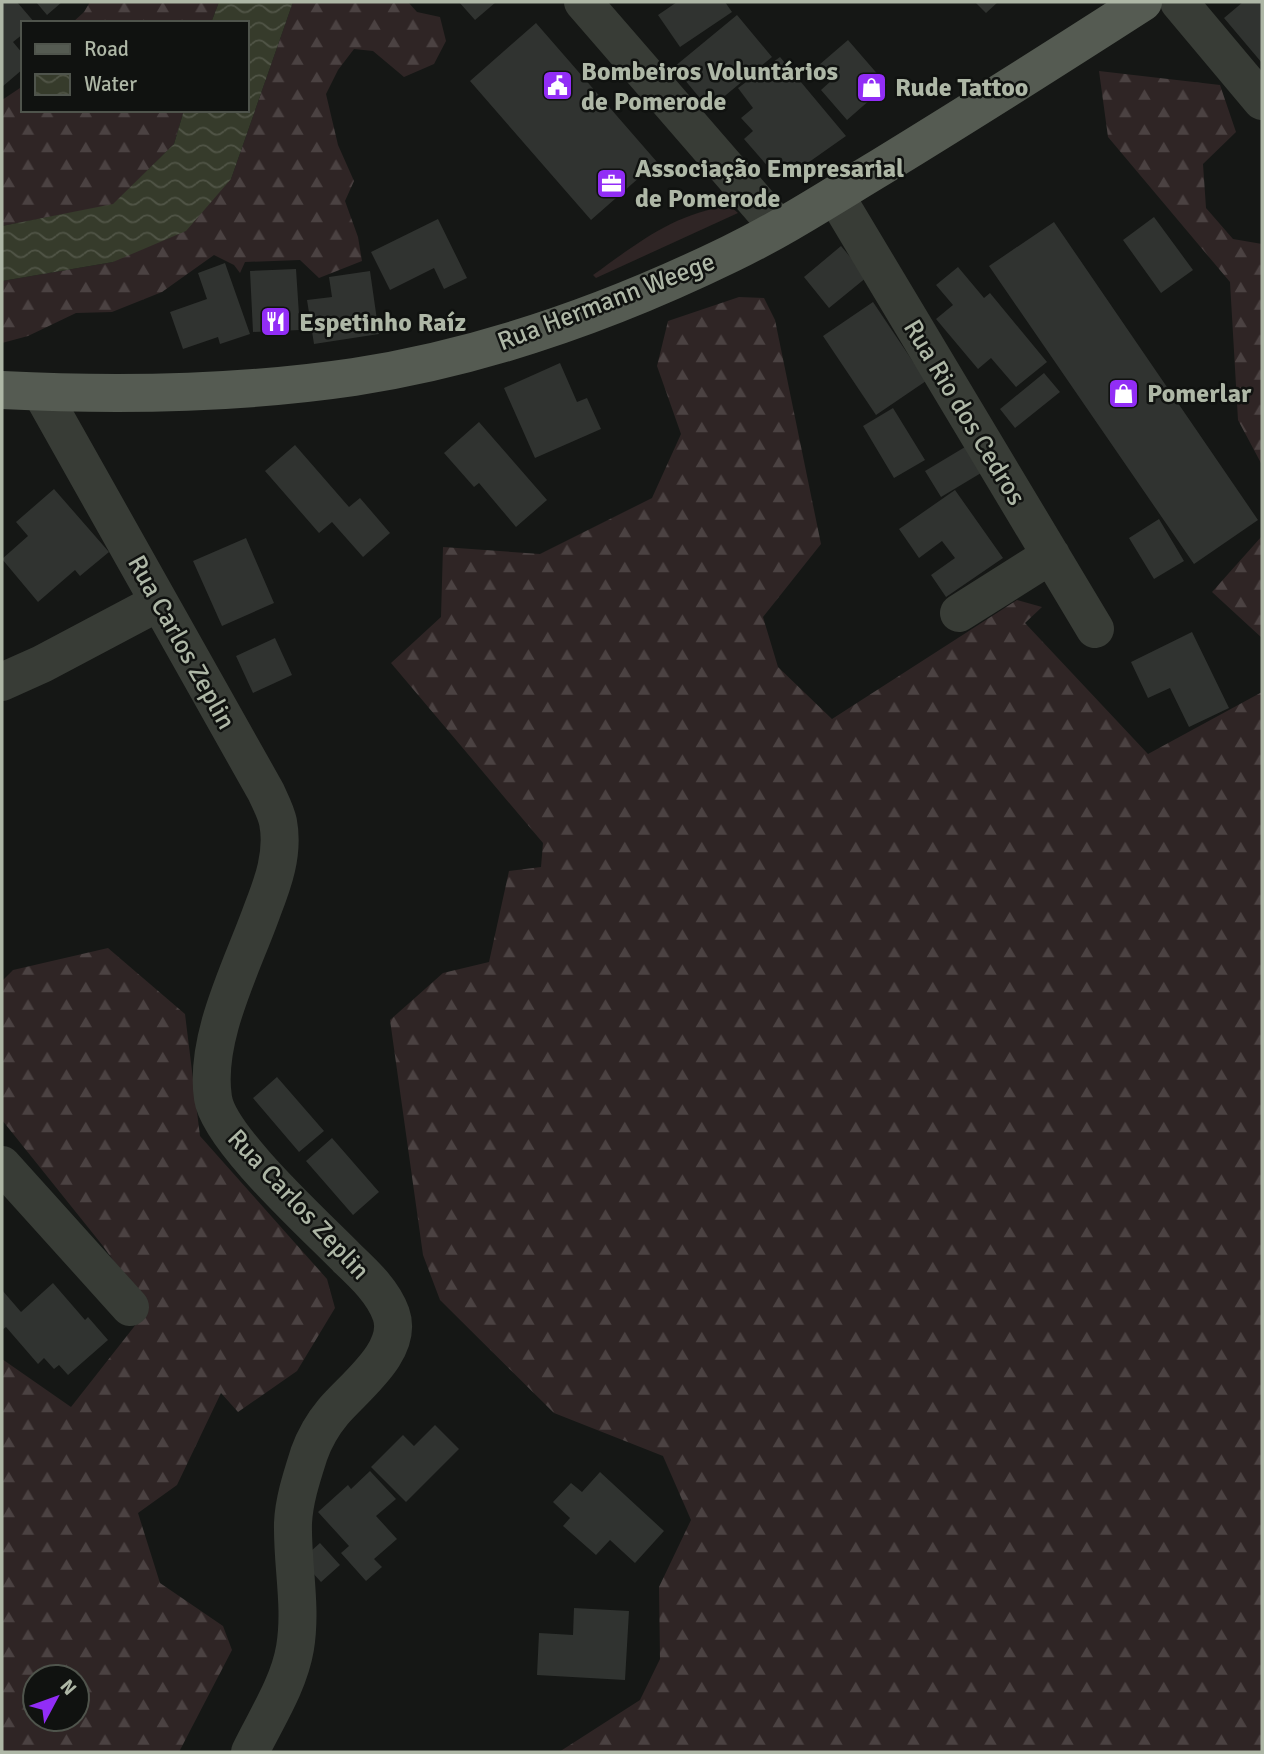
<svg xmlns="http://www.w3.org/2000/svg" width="1264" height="1754" font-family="Signika,sans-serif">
<defs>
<pattern id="forest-firs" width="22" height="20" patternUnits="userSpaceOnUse" patternTransform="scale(1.75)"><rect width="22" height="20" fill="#2f2525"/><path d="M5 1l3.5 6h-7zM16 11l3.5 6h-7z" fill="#4b4242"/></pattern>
<pattern id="water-waves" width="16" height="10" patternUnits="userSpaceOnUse" patternTransform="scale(1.75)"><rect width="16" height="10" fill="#363b2b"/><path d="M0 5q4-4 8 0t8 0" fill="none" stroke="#515547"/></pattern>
</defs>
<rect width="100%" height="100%" fill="#151715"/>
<path fill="#2f2525" d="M730,206L738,213L596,278L593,275C638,243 674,213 730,206Z"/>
<path fill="url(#forest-firs)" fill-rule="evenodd" d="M90,2H219L211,23H72L84,12Z
M293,2H408L417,12L440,17L446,41L434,64L404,77L373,51L354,49L338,70L326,94L338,145L354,181L345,201L358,237L362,261L319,278L300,260L245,262L240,273L234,265L214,255L162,292L112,312L76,313L28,336L2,343V281L113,262L231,179Z
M1099,71L1220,85L1236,132L1203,164L1206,208L1233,239L1262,244V465L1238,420L1230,282L1108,137Z
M23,86V110H184L174,144L113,205L2,226V100Z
M739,297L764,298L775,320L821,544L763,617L778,667L832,719L1017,600L1042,607L1025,623L1148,754L1262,692V1752H559L640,1700L660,1659L659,1587L691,1520L663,1456L554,1413L440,1300L423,1255L390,1020L443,973L489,962L509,871L541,867L543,843L391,663L441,617L443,547L540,554L652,498L681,434L657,366L668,321Z
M1262,536V638L1212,592Z
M108,948L185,1014L200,1136L327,1279L335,1308L297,1371L238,1412L221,1393L177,1485L138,1513L160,1583L223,1626L232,1650L179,1752H2V1359L71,1407L148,1309L103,1246L2,1120V981L13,970ZM35,1677H77V1719H35Z"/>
<path fill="url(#water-waves)" d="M219,2H293L231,179L186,231L113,262L2,281V226L113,204L174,144L184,110H247V23H211Z"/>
<path fill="#303330" d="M2,2H17L35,23H23V34L13,42L23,54V69L2,87Z
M36,2H62L47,15Z
M459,2H496L475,20Z
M677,2H725L732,12L680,47L658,15Z
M975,2H998L986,13Z
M1243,2H1262V63L1224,18Z
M737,15L772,57L709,109L674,67Z
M536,23L657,162L591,220L470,81Z
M848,40L887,85L847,120L821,90L832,80L819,65Z
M780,57L846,136L802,167L797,161L777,177L744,139L753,131L741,118L753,108L738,88Z
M1154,217L1193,270L1161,293L1123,240Z
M438,219L467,278L444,289L434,268L390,290L371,252Z
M1054,222L1258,520L1194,564L989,266Z
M841,246L867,277L829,308L804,277Z
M225,263L250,334L220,344L218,337L183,349L170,312L207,299L198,273Z
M958,267L984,298L990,293L1047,362L1016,387L991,358L978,369L936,319L953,305L936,285Z
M296,269L300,330L253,332L250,271Z
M370,271L379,334L314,344L307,300L332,297L329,277Z
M873,302L926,381L876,415L823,336Z
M560,363L577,402L587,398L601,429L535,458L504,388Z
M1044,373L1060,392L1015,428L1000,409Z
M893,408L925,460L894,478L863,426Z
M479,422L547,500L516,527L479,483L474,487L444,453Z
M970,444L986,470L941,497L925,471Z
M295,445L349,507L360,498L390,533L363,557L332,522L319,533L265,471Z
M54,489L109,552L80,576L75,570L38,602L2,559L28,536L16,522Z
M955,490L1003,558L946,597L931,575L955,558L942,541L919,558L899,529Z
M1159,519L1184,561L1154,579L1129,538Z
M246,538L274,603L222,626L193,561Z
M1192,632L1229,708L1189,727L1170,688L1148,698L1131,662Z
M275,638L292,675L253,693L236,656Z
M277,1077L324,1131L299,1152L253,1098Z
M332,1138L379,1192L353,1215L306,1161Z
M53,1283L85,1320L88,1317L108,1340L68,1375L59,1365L54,1369L44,1358L38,1364L6,1327L2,1330V1290L21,1312Z
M435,1425L459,1449L406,1502L371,1467L403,1435L414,1446Z
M370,1471L396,1499L376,1516L397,1539L374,1559L382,1567L366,1581L341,1553L349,1546L318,1512L348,1485L351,1489Z
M600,1472L664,1531L635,1563L610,1540L596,1555L563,1526L570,1518L553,1502L571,1483L582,1492Z
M320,1543L340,1565L321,1582L301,1560Z
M574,1608L629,1611L625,1680L537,1675L539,1633L573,1635Z"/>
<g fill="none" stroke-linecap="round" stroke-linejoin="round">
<path stroke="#383c36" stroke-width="38" d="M583,2L779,228
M1179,2L1262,101
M835,195L1095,629
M41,392L266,792C270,801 276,812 278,822C284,853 273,883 262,911C242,967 204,1038 213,1098C219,1139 317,1227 348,1259C365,1275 383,1292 391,1314C404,1351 354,1387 333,1412C323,1424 314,1440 309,1454C302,1476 294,1500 293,1523C292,1565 302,1606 295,1648C289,1684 266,1719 250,1752
M959,613L1051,555
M2,682L42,664L159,602
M2,1165L130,1307"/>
<path stroke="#555b52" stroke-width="38" d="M2,390C119,396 238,394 354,377C484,357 613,311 730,254C782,229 831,197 881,167C969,113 1056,58 1143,2"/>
</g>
<defs>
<symbol id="civic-square" viewBox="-11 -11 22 22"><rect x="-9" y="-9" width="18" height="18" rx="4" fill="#922df6" stroke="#101210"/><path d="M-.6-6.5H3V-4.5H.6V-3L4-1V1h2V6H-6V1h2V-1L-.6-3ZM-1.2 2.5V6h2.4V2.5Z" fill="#fff"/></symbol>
<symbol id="shop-square" viewBox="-11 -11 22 22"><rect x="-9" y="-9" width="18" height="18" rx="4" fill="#922df6" stroke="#101210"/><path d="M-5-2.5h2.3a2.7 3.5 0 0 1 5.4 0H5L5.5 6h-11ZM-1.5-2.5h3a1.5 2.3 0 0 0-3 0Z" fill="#fff"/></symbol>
<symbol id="office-square" viewBox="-11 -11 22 22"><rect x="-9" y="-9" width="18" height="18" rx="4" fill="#922df6" stroke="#101210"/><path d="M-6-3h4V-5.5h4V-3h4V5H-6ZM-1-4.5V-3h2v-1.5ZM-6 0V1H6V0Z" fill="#fff"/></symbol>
<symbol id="restaurant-square" viewBox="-11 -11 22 22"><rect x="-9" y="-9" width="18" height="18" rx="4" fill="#922df6" stroke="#101210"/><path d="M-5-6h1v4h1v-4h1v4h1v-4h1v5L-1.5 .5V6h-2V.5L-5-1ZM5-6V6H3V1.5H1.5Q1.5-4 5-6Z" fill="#fff"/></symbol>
</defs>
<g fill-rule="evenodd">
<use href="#civic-square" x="540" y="68" width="35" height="35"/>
<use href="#shop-square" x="854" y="70" width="35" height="35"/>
<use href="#office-square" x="594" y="166" width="35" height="35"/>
<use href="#restaurant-square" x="258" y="304" width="35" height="35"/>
<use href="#shop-square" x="1106" y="376" width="35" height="35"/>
</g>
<g text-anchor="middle" stroke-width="5" stroke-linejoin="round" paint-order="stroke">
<g font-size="26" font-weight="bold" fill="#aeb7a6" stroke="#101210" text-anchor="start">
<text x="581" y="80">Bombeiros Voluntários<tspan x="581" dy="30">de Pomerode</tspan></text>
<text x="895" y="96">Rude Tattoo</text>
<text x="635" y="177">Associação Empresarial<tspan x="635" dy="30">de Pomerode</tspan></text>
<text x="299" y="331">Espetinho Raíz</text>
<text x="1147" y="402">Pomerlar</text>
</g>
<g font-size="26" fill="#aeb7a6" stroke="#101210">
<text transform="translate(606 301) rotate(-21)" y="9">Rua Hermann Weege</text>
<text transform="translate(965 412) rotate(59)" y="9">Rua Rio dos Cedros</text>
<text transform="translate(182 642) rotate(61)" y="9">Rua Carlos Zeplin</text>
<text transform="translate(299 1204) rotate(47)" y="9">Rua Carlos Zeplin</text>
</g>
</g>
<rect width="1264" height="1754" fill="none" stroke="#aeb7a6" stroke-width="7"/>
<rect x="21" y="21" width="228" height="91" fill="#101210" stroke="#4f544c" stroke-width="2"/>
<rect x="35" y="44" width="35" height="10" fill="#555b52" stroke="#4f544c" stroke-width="2"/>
<text x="84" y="56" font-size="21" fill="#aeb7a6">Road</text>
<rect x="35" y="74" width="35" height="21" fill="url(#water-waves)" stroke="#4f544c" stroke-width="2"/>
<text x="84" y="91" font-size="21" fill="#aeb7a6">Water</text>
<g transform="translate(56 1698) rotate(49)"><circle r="33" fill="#101210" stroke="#4f544c" stroke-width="2"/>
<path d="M0-5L12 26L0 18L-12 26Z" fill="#922df6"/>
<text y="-10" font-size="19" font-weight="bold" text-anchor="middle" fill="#aeb7a6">N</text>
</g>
</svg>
